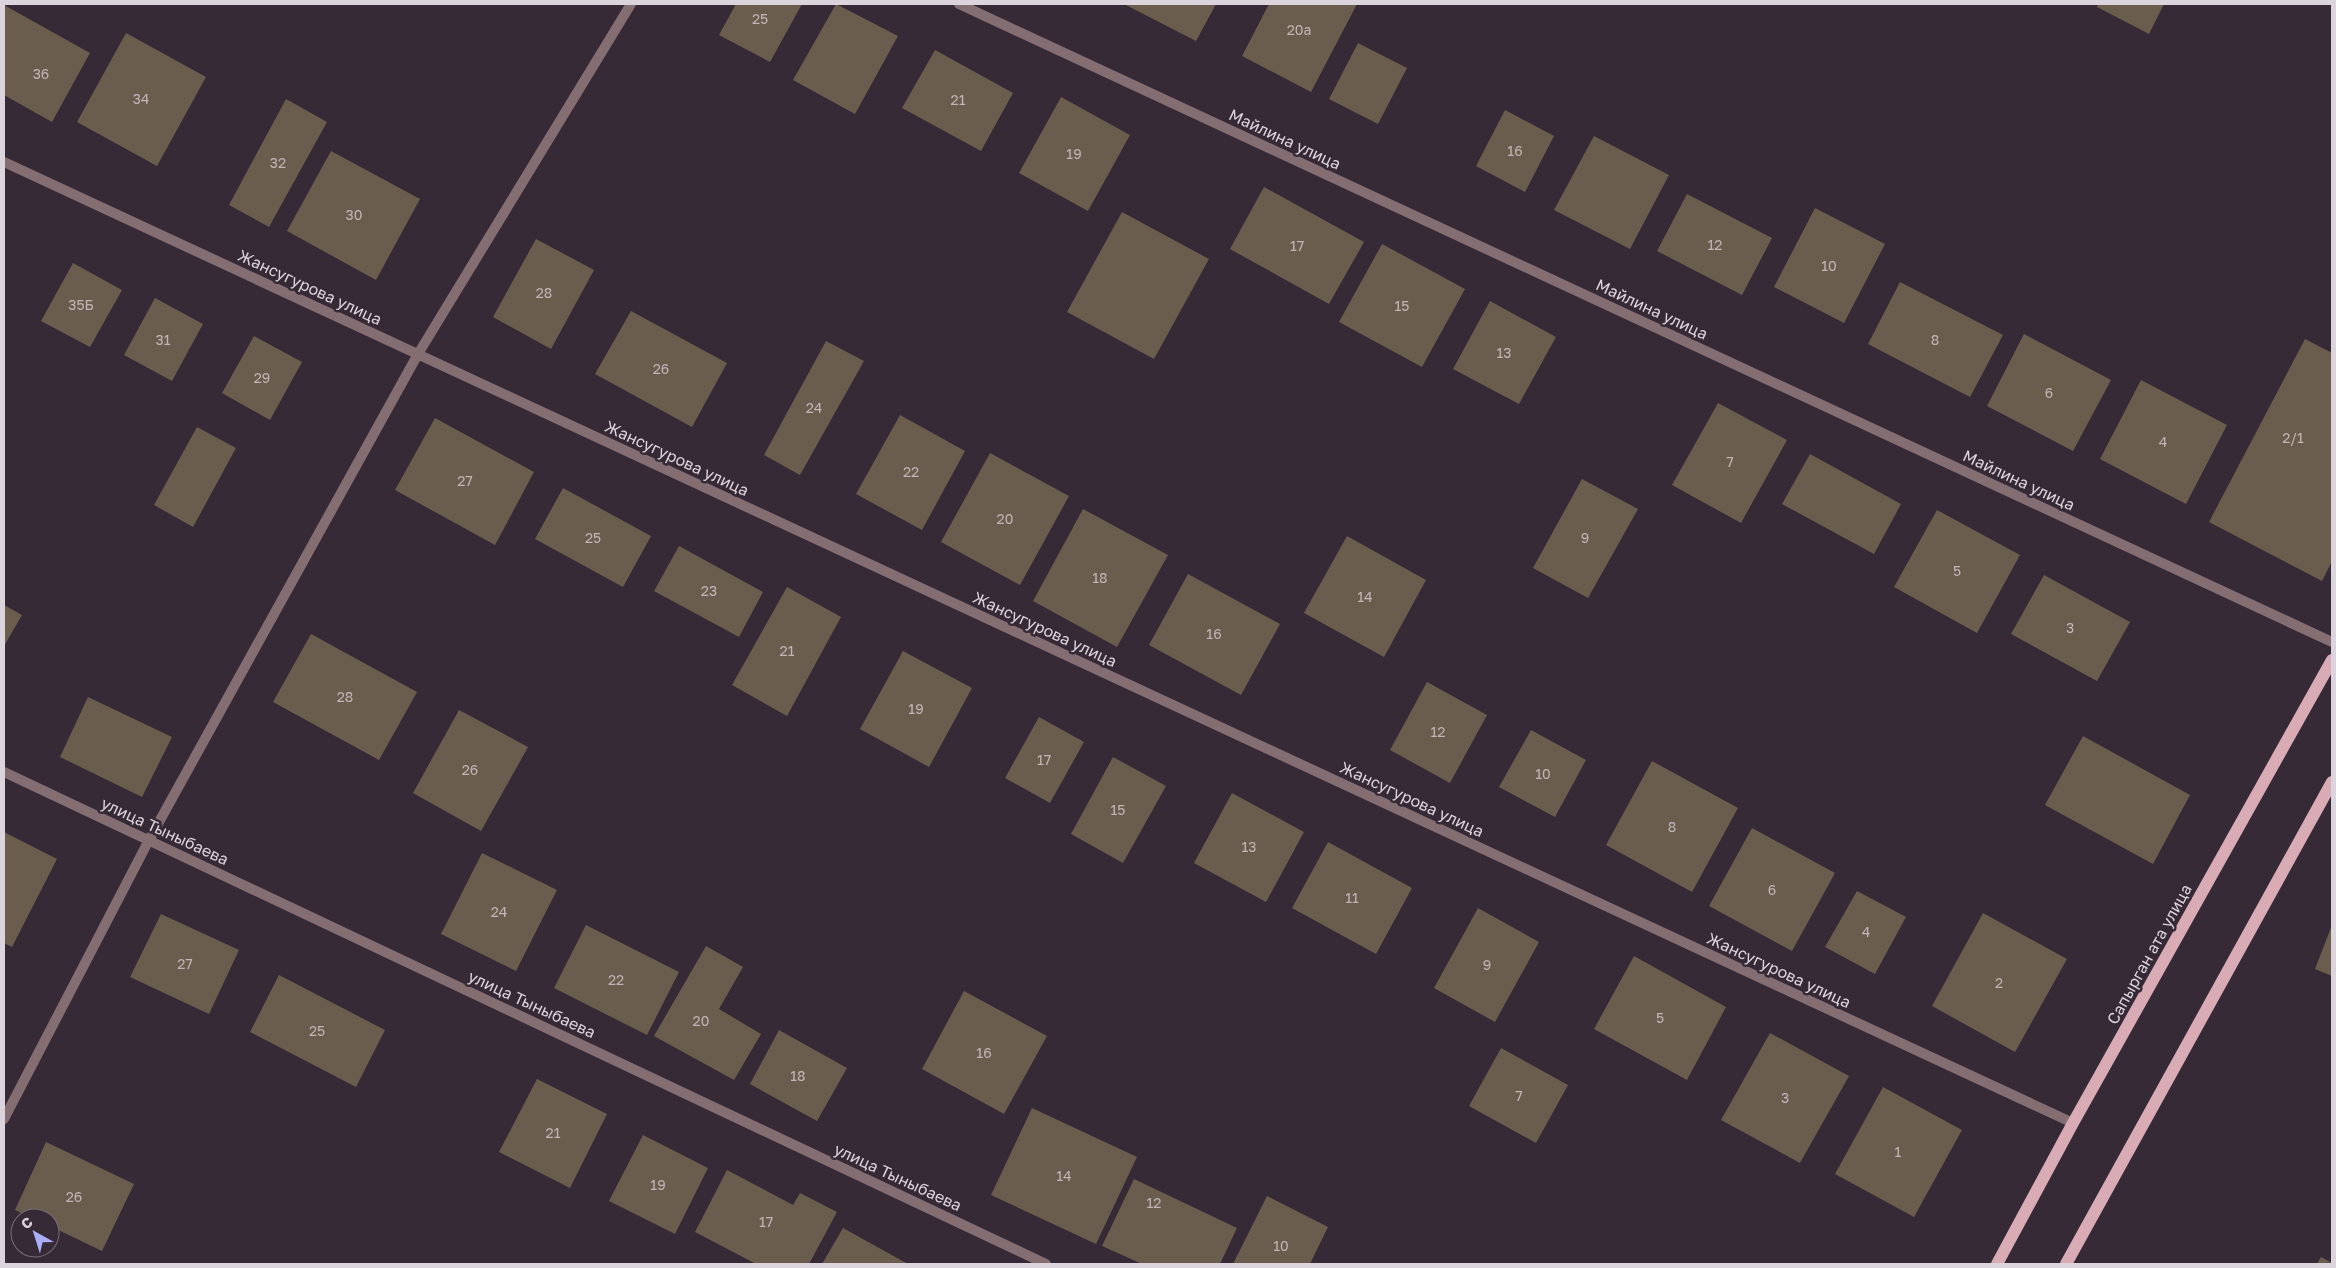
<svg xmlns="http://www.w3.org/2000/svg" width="2336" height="1268" font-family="'Golos Text',sans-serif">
<rect width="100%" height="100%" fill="#372a37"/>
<path fill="#6a5d4d" d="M736,4H802L770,62L719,35Z
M836,4L898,36L855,114L793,80Z
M1124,4H1216L1196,41Z
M1269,4H1357L1311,92L1242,56Z
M2098,4H2164L2149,34L2097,7Z
M4,5L90,53L52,122L4,95Z
M126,33L206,77L157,166L77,122Z
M1358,43L1407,68L1378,124L1329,99Z
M935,50L1013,93L981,151L902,108Z
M1061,97L1130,135L1088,211L1019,173Z
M286,99L327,122L269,227L229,205Z
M1505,110L1554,136L1525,192L1476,166Z
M1594,136L1669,175L1630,249L1554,210Z
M331,151L420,199L376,280L287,231Z
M1264,187L1364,242L1329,304L1230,249Z
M1687,194L1772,238L1742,295L1657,251Z
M1815,208L1885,244L1844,323L1774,287Z
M1122,212L1209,259L1154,359L1067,312Z
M536,239L594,270L551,349L493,317Z
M1382,244L1465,289L1422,367L1339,322Z
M73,263L122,290L90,347L41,321Z
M1900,282L2003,335L1970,397L1868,344Z
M155,298L203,324L172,381L124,355Z
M1490,301L1556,337L1519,404L1453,369Z
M631,311L727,363L692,427L595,374Z
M2024,334L2111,380L2073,451L1987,406Z
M254,336L302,362L270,420L222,393Z
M2305,339L2332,353V561L2322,581L2209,522Z
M826,341L864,361L800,475L764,455Z
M2141,380L2227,425L2186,504L2100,459Z
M1718,403L1787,440L1741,523L1672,485Z
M900,415L965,451L922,530L856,494Z
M435,418L534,472L495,545L395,490Z
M197,427L236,448L193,527L154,505Z
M990,453L1069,496L1020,585L941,542Z
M1810,454L1901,504L1874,554L1782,504Z
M1582,479L1638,509L1588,598L1533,568Z
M563,488L651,536L623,587L535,539Z
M1083,509L1168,555L1117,647L1033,601Z
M1937,510L2020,555L1977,633L1894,587Z
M1347,536L1426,580L1384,657L1304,613Z
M679,546L763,592L739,637L654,591Z
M1188,574L1280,624L1241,695L1149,645Z
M2044,575L2130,622L2097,681L2011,634Z
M787,587L841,617L787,716L732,685Z
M4,605L22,615L4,646Z
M311,634L417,692L379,760L273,702Z
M903,651L972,688L929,767L860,729Z
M1427,682L1487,715L1450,783L1390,750Z
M88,697L172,737L142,797L60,757Z
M459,710L528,747L481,831L413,793Z
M1039,717L1084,742L1050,803L1005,778Z
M1531,730L1586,760L1555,817L1499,787Z
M2083,736L2190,795L2153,864L2045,805Z
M1113,757L1166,786L1123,863L1071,834Z
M1652,761L1738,808L1692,892L1606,845Z
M1232,793L1304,832L1266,902L1194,863Z
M1752,828L1835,873L1792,951L1709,906Z
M4,832L57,859L12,947L4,943Z
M1328,842L1412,888L1376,954L1292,908Z
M482,853L557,890L516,971L441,934Z
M1857,891L1906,917L1875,974L1825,947Z
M1478,908L1539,942L1495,1022L1434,988Z
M1983,913L2067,959L2015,1052L1932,1006Z
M161,914L239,950L209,1014L130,977Z
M586,925L679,972L647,1035L554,988Z
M2332,925V976L2315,969Z
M706,946L743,967L719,1009L761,1034L734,1080L654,1036Z
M1634,956L1726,1007L1687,1080L1594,1029Z
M279,975L385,1030L356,1087L250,1032Z
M964,991L1047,1036L1004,1114L922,1069Z
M779,1030L847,1068L817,1121L750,1084Z
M1770,1033L1849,1076L1800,1163L1721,1120Z
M1501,1048L1568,1085L1536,1143L1469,1106Z
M537,1079L607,1114L570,1188L499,1152Z
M1883,1087L1962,1130L1914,1217L1835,1174Z
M1032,1108L1137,1157L1096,1244L991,1195Z
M643,1135L708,1168L675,1234L609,1201Z
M46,1142L134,1184L102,1251L50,1226V1218H32L15,1210Z
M727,1170L793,1205L800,1193L837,1212L809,1264H756L695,1232Z
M1134,1179L1237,1228L1220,1264H1142L1102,1246Z
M1267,1196L1328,1227L1310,1264H1233Z
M843,1228L908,1264H822Z
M2321,1257L2332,1263V1264H2317Z"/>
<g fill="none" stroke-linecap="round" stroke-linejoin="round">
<path stroke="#846e72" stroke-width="10" d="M959,4L2332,642
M4,162L2073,1123
M4,772L1046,1264
M4,1119L149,840L418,354L631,4"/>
<path stroke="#d9acb5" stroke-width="12" d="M1997,1264L2073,1123L2332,660
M2066,1264L2332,782"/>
</g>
<g text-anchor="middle" stroke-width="5" stroke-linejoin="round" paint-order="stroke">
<g font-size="14" fill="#c0b6b8">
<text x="760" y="24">25</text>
<text x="1299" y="35">20а</text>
<text x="41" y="79">36</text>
<text x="141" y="104">34</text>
<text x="958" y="105">21</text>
<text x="1515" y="156">16</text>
<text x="1074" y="159">19</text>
<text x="278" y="168">32</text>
<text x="354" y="220">30</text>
<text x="1715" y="250">12</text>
<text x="1297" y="251">17</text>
<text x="1829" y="271">10</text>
<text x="544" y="298">28</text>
<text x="81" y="310">35Б</text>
<text x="1402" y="311">15</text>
<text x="163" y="345">31</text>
<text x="1935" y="345">8</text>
<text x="1504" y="358">13</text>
<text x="661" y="374">26</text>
<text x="262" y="383">29</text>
<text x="2049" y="398">6</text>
<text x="814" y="413">24</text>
<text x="2293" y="443">2/1</text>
<text x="2163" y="447">4</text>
<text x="1730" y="467">7</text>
<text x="911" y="477">22</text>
<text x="465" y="486">27</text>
<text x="1005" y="524">20</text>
<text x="593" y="543">25</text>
<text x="1585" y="543">9</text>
<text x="1957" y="576">5</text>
<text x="1100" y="583">18</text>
<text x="709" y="596">23</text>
<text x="1365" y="602">14</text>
<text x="2070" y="633">3</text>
<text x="1214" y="639">16</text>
<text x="787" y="656">21</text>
<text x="345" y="702">28</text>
<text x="916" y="714">19</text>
<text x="1438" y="737">12</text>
<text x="1044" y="765">17</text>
<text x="470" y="775">26</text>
<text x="1543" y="779">10</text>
<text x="1118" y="815">15</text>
<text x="1672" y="832">8</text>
<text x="1249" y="852">13</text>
<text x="1772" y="895">6</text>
<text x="1352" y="903">11</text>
<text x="499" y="917">24</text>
<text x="1866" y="937">4</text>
<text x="185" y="969">27</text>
<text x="1487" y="970">9</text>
<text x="616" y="985">22</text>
<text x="1999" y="988">2</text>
<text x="1660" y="1023">5</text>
<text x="701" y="1026">20</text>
<text x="317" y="1036">25</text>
<text x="984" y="1058">16</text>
<text x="798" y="1081">18</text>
<text x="1519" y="1101">7</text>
<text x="1785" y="1103">3</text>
<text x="553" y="1138">21</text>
<text x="1898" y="1157">1</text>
<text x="1064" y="1181">14</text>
<text x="658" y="1190">19</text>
<text x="74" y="1202">26</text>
<text x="1154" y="1208">12</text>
<text x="766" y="1227">17</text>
<text x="1281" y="1251">10</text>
</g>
<g font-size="16" fill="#dcd4dc" stroke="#372a37">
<text transform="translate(1285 139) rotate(25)" y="6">Майлина улица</text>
<text transform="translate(310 287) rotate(25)" y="6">Жансугурова улица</text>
<text transform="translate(1652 309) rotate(25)" y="6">Майлина улица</text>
<text transform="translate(677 458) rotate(25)" y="6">Жансугурова улица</text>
<text transform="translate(2019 480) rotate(25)" y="6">Майлина улица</text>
<text transform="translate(1045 629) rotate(25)" y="6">Жансугурова улица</text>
<text transform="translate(1412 799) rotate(25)" y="6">Жансугурова улица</text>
<text transform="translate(165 831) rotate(25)" y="6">улица Тыныбаева</text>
<text transform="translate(2149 954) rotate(-61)" y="6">Сапырган ата улица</text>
<text transform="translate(1779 970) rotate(25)" y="6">Жансугурова улица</text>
<text transform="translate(532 1004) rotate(25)" y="6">улица Тыныбаева</text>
<text transform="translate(898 1177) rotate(25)" y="6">улица Тыныбаева</text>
</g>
</g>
<rect width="2336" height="1268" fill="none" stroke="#dcd4dc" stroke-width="10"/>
<g transform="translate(35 1233) rotate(321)"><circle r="24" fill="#372a37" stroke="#796e79"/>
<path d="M0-4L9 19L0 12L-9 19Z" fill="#abaffb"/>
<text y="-8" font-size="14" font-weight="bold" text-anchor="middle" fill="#dcd4dc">С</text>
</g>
</svg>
